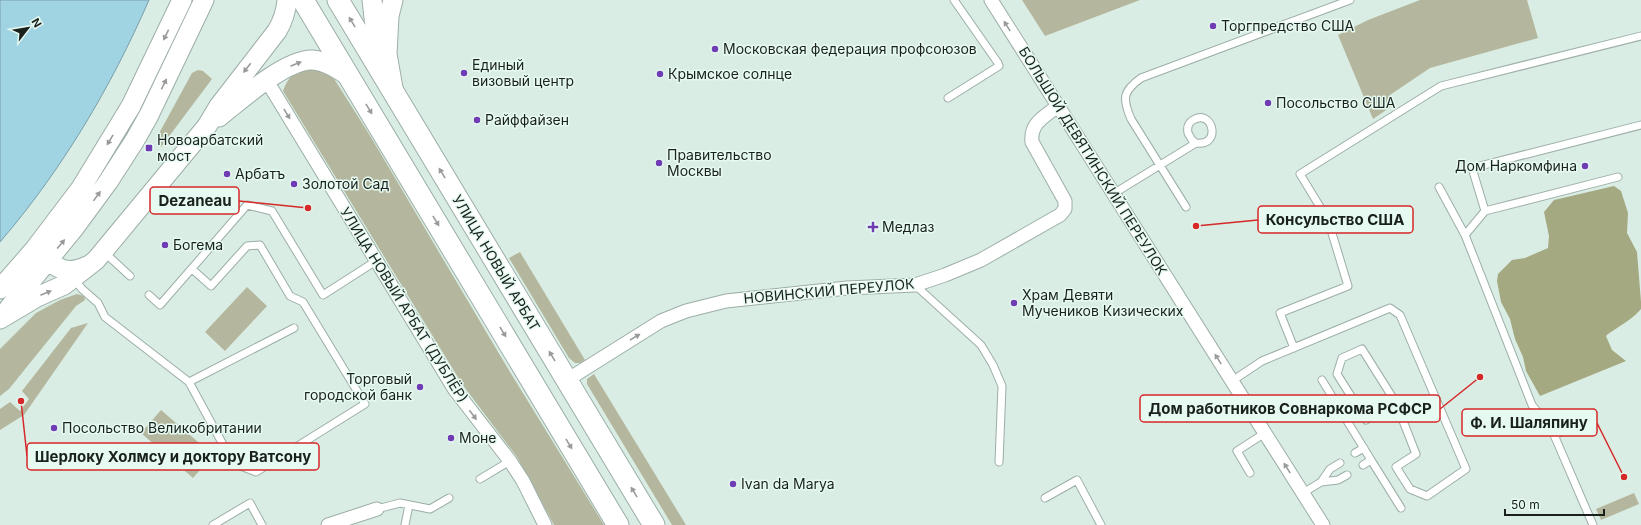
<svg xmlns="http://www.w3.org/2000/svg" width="1641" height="525" font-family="Inter,sans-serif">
<rect width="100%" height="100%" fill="#d9ede4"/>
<path fill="#b4b79e" d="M1022,0H1140L1045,36Z
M1420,0H1527L1538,38L1430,68L1390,95L1395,104L1373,119L1338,35L1368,20Z
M315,67L333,77L369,134L507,367L604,525H554L517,457L462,384L283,91C290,72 297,72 315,67Z
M198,70L203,71L212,79L161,147L157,143V137L192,73Z
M520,252L585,360L580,363H575L569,358L509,258Z
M247,287L267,306L225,351L205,332Z
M77,294L84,296L85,300L76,306L9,389L0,396V349L36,313L60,300Z
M88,323L24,415L0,430V409L10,402L20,411L29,399L22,391L71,328Z
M594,374L686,525H672L587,384V379Z
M161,410L213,455L193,478L141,433Z
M1634,493L1639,504L1601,520L1596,509Z"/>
<path fill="#a5a981" d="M1614,186L1621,191L1628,213L1627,233L1637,252L1641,302V309C1635,316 1628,321 1620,326C1615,330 1611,331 1606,336L1612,350L1626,361L1540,396L1526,371L1523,357L1515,339L1510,319L1501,302L1497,281L1498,274L1512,260L1525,258L1548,248L1549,236L1544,212L1554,200Z"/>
<path fill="#a1d4e3" stroke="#789ea8" d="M0,0H149C111,87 62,170 0,242Z"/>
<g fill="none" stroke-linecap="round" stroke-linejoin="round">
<defs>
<path id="lane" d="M948,98L999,66L998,63L954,0
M1439,187L1465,235L1532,405L1551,428L1593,525
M1113,194L1196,143C1222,147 1213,108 1193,120C1188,123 1187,128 1188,133L1192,140L1196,143
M1186,207L1131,119C1122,98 1123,91 1141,78L1350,0
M1485,211L1472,168L1641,125
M1465,235L1485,211L1618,177
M104,252L130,276
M74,279L82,289L98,303L105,317L189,382L233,463L256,472L365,404L303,302L290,296L260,245L247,246L211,286L192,269
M915,285L981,345L993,365L1002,386L999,462
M149,295L160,305L247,205L272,211L323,295L376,261
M1294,348L1280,313L1348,286L1328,220L1300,174L1441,86L1641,36
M1322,380L1371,460L1363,465
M1232,381L1262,361L1390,308L1400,315L1466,469L1427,496L1410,489L1396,467L1416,454L1396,403L1362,349L1342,358L1337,374L1366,420L1396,403
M189,382L294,328
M1554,435L1582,424
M1355,453L1364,448
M1371,460L1401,508
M1250,473L1237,451L1265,433
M480,479L510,461
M1321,482L1338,480L1347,475
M1303,493L1321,482L1330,469L1340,463
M1045,498L1077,480L1101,525
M377,509L400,503L430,509L449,498
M213,525L250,503L262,525
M405,525L409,505"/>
<path id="street" d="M991,0L1323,525
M267,81L455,390L510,461L523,481L545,525
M567,380L661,321L686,311L726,301L847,288L915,285L945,275L981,260L1060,215L1065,209V201L1032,142C1030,123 1044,117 1058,106
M328,525L377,509"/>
<path id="secondary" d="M372,0L378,54
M393,88L387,54L389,16L393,0
M219,117C239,101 287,58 313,60C326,61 338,69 349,76
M37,252C54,266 65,277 87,266
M0,289L34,250L81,188L131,106L182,0
M9,308L75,227L108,182L135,140L149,115L204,0
M0,319L37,297L64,285L96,260L207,126L219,106L277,31C283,21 286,12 287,0"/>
<path id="primary" d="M303,0L618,525
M338,0L654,525"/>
</defs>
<use href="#lane" stroke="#9caea6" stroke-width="9"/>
<use href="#street" stroke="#9caea6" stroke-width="15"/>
<use href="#secondary" stroke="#9caea6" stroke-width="21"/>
<use href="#primary" stroke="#9caea6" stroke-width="23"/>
<use href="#lane" stroke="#fff" stroke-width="7"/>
<use href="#street" stroke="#fff" stroke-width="13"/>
<use href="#secondary" stroke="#fff" stroke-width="19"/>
<use href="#primary" stroke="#fff" stroke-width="21"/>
</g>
<defs><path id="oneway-solid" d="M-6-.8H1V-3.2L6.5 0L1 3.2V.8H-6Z"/></defs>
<g fill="#989b99">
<use href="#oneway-solid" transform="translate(352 22) rotate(-121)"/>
<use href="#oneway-solid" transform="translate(1007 26) rotate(-122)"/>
<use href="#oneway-solid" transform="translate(166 35) rotate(116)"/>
<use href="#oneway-solid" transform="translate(296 64) rotate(-23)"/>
<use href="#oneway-solid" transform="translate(247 68) rotate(128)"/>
<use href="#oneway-solid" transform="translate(164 84) rotate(-64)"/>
<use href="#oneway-solid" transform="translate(369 109) rotate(59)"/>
<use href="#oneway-solid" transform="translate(287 114) rotate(59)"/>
<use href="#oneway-solid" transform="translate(110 140) rotate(121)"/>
<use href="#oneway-solid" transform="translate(442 173) rotate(-121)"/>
<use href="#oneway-solid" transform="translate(97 196) rotate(-54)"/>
<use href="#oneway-solid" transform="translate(436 221) rotate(59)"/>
<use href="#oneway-solid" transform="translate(61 244) rotate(-50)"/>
<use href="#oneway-solid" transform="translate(46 293) rotate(-23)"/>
<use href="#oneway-solid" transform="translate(503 332) rotate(59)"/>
<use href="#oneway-solid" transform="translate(635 337) rotate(-31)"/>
<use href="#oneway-solid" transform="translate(552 356) rotate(-121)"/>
<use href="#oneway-solid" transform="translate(1218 359) rotate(-122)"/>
<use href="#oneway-solid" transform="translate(473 415) rotate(53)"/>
<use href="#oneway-solid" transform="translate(569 444) rotate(59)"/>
<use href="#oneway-solid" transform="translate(1287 468) rotate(-122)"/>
<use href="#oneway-solid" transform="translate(634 492) rotate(-121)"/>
</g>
<g fill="#6f3cb4" stroke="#e6faf1" stroke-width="1.5">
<circle cx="1213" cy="26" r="4"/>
<circle cx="715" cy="49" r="4"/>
<circle cx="464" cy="73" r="4"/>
<circle cx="660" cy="74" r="4"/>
<circle cx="1268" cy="103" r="4"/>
<circle cx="477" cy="120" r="4"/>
<rect x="145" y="144" width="8" height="8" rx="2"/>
<circle cx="659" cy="163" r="4"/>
<circle cx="1585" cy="166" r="4"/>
<circle cx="227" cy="174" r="4"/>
<circle cx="294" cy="184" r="4"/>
<path d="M871 221h4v4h4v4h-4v4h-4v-4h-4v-4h4z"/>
<circle cx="165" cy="245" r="4"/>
<circle cx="1014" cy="303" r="4"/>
<circle cx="420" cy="387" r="4"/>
<circle cx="54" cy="428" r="4"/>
<circle cx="451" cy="438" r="4"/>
<circle cx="733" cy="484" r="4"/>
</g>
<g text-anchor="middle" stroke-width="3" stroke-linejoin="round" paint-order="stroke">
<g font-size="14" fill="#1a211d" stroke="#e6faf1" text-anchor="start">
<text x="1221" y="31">Торгпредство США</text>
<text x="723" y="54">Московская федерация профсоюзов</text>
<text x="472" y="70">Единый<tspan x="472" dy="16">визовый центр</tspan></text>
<text x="668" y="79">Крымское солнце</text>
<text x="1276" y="108">Посольство США</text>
<text x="485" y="125">Райффайзен</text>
<text x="157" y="145">Новоарбатский<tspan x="157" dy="16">мост</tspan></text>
<text x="667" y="160">Правительство<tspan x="667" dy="16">Москвы</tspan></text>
<text x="1577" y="171" text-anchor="end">Дом Наркомфина</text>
<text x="235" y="179">Арбатъ</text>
<text x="302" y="189">Золотой Сад</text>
<text x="882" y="232">Медлаз</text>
<text x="173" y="250">Богема</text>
<text x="1022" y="300">Храм Девяти<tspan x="1022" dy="16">Мучеников Кизических</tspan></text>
<text x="412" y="384" text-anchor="end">Торговый<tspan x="412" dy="16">городской банк</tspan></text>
<text x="62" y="433">Посольство Великобритании</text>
<text x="459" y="443">Моне</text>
<text x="741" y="489">Ivan da Marya</text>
</g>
<g font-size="14" fill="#1a211d" stroke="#e6faf1">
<text transform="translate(1093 161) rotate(58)" y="5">БОЛЬШОЙ ДЕВЯТИНСКИЙ ПЕРЕУЛОК</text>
<text transform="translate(496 263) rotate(59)" y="5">УЛИЦА НОВЫЙ АРБАТ</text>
<text transform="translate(829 291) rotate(-5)" y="5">НОВИНСКИЙ ПЕРЕУЛОК</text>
<text transform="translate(404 305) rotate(58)" y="5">УЛИЦА НОВЫЙ АРБАТ (ДУБЛЁР)</text>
</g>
</g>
<path fill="none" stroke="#d62828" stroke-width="1.5" d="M308 208L239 201M1196 226L1258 220M1480 377L1440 409M1624 477L1597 423M21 401L27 456"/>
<g fill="#d62828" stroke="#e6faf1" stroke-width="1.5">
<circle cx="308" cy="208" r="4"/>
<circle cx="1196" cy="226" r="4"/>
<circle cx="1480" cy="377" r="4"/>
<circle cx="1624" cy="477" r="4"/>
<circle cx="21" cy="401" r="4"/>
</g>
<g fill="#e6faf1" stroke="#d62828" stroke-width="1.5">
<rect x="150" y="187" width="89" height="27" rx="4"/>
<rect x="1258" y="206" width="155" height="27" rx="4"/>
<rect x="1140" y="395" width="300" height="27" rx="4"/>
<rect x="1462" y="409" width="135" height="27" rx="4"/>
<rect x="27" y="443" width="292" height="27" rx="4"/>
</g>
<g font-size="15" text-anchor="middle" font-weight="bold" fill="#1a211d">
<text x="195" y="206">Dezaneau</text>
<text x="1335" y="225">Консульство США</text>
<text x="1290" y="414">Дом работников Совнаркома РСФСР</text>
<text x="1529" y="428">Ф. И. Шаляпину</text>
<text x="173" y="462">Шерлоку Холмсу и доктору Ватсону</text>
</g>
<g transform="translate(28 28) rotate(59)" stroke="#e6faf1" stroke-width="3" paint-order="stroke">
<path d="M0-3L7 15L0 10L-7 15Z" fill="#1a211d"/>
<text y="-6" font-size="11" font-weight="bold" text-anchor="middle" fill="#1a211d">N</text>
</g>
<path d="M1505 509v6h99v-6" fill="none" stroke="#1a211d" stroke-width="2"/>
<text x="1511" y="509" font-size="12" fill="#1a211d" stroke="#e6faf1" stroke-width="3" paint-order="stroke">50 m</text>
</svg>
